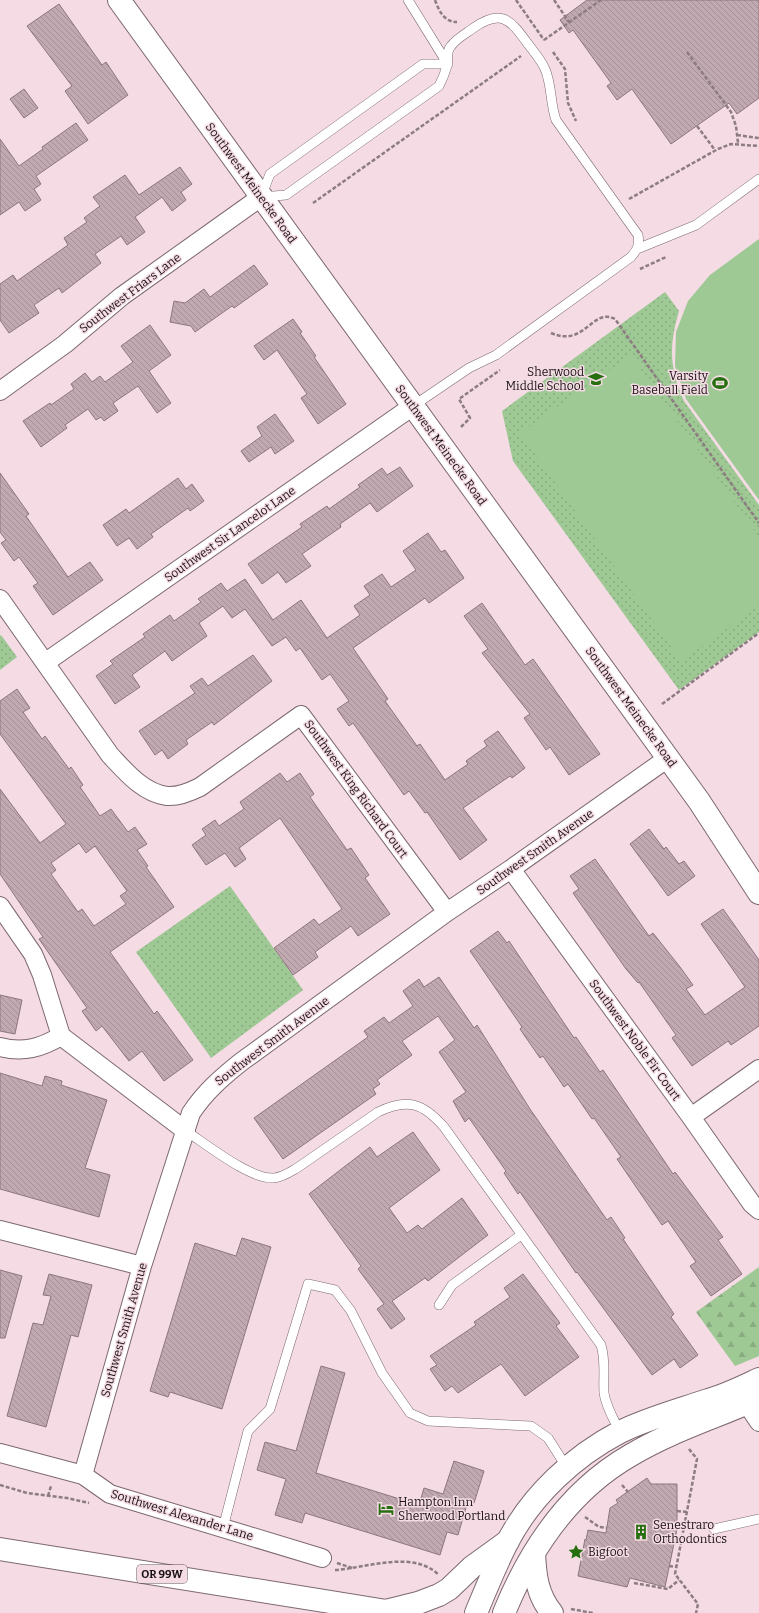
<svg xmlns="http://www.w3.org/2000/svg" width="759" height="1613" font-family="Bitter,serif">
<defs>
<pattern id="green-dots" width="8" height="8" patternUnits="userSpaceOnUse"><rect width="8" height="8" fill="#9ec894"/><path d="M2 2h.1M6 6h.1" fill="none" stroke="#88ab7f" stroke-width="1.8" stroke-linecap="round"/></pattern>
<pattern id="forest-firs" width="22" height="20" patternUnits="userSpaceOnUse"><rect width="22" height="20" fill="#9ec894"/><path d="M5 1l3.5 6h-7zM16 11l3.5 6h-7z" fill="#88ab7f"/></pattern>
<pattern id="building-back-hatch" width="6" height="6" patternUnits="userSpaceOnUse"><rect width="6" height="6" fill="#c1a9b2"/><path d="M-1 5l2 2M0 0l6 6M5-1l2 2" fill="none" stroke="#a59098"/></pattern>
</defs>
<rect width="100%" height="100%" fill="#f4dbe4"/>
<path fill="url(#green-dots)" d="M665,292L679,311C669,345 669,368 684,401L759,505V632L679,690L513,461L502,411Z
M1,635L17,657L0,670V636Z
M230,886L303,990L211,1058L136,952Z"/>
<path fill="url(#forest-firs)" d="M759,1267V1356L735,1366L696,1312Z"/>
<path fill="#9ec894" d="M759,239V500L686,399L675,366L676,332L688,301L710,275Z
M631,355L759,537V606L681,661L520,433Z"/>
<path fill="url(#building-back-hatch)" stroke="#8c767f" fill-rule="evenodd" d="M587,0H759V98L737,114L729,103L671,144L632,89L617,100L607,86L611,83L573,30L569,33L560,20Z
M59,4L102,65L106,62L128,95L88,124L65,91L72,86L27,26Z
M24,89L38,108L24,118L10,99Z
M76,123L88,140L36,176L41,184L34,189L41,200L25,211L19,202L0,215V139L19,166L43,149L42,147Z
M180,167L192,184L181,192L186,200L172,211L162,197L135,217L145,232L127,245L121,236L95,254L101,263L62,293L59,288L34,305L39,313L9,333L0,320V284L13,275L17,281L68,245L64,238L87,222L84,218L100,206L93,197L125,175L139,195Z
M254,265L268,284L234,308L232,306L195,332L191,326L170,322L174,301L185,303L204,289L210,297Z
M293,319L302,332L300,333L316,356L314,357L346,404L318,424L301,398L307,394L277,350L264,360L254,346Z
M150,325L171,355L149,371L171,403L157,413L138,386L113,403L118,411L104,421L101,417L96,420L88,409L65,425L67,428L41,447L23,421L50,403L51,405L74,389L71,384L85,373L92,382L100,376L105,382L133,362L121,346Z
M275,414L294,441L275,454L271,447L249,462L241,451L262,436L257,427Z
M400,467L413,486L377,512L370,503L340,524L341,527L302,554L311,566L286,583L278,572L262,584L248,564L302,527L300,524L327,506L329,509L360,487L358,485L382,468L387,475Z
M0,473L29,514L26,516L68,577L90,562L103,580L53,615L33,586L38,583L19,557L14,561L1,543L6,540L0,532Z
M178,478L186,489L192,484L204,501L190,511L188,508L151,534L153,537L137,549L129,538L117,546L103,525L126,509L129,513Z
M428,533L441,552L445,550L464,578L429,603L425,598L353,648L388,699L385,701L417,746L420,744L445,780L468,764L466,761L487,746L484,741L498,731L525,768L512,778L510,776L463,808L487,840L460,860L427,812L425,813L409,791L404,795L353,723L349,726L337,709L349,701L330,674L322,680L300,648L296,651L286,637L272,646L245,609L232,618L223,606L199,623L207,636L172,661L165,651L132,675L140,687L115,704L96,676L113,664L110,661L145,637L143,634L170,615L174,621L201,602L198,599L221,583L227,591L245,579L273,620L301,600L327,638L360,615L354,606L370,595L364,586L382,574L391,587L416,570L403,551Z
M482,603L525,665L533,659L600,754L569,775L550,747L546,750L524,718L530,714L482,653L488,649L464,616Z
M253,655L272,681L214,725L212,722L186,740L188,744L168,759L162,750L155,755L139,731L195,693L190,686L202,678L208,686Z
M17,689L30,708L23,712L42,739L45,736L69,769L71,767L83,785L80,787L100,816L111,809L128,832L135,827L147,844L137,850L148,866L146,867L174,907L110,952L154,1014L157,1011L193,1060L164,1081L142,1051L129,1061L102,1026L96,1031L82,1011L87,1008L39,939L43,937L0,874V789L40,843L66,824L0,734V701ZM79,843L86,853L95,846L127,891L120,896L126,904L94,926L82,909L78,912L51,874L56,870L51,863Z
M280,773L287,782L300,773L314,794L310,797L347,850L351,848L369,875L365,878L390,914L358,936L351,926L315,952L318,957L293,975L274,948L314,919L319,925L342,909L280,818L239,848L246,859L235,867L225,853L206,865L192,845L206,835L202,829L215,820L219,826L244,809L240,802Z
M649,829L664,849L666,847L679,864L684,861L695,876L668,896L630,844Z
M595,859L649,936L653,933L680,967L693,985L686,989L705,1015L745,987L701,924L723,909L759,960V1026L731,1045L728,1041L692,1066L672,1038L676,1035L639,982L638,983L626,969L573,893L579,889L570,876Z
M498,931L507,943L509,941L574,1038L576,1037L600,1072L603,1070L673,1174L675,1172L723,1237L718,1240L742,1274L711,1296L690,1266L696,1262L668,1221L662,1225L617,1159L621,1157L594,1118L592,1119L568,1084L564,1087L543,1056L540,1058L520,1029L522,1027L470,951Z
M439,977L474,1028L477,1025L530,1109L607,1220L611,1217L625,1238L623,1239L674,1314L671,1317L698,1355L680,1368L674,1359L652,1375L577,1272L576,1273L520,1192L518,1194L504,1173L506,1171L469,1118L465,1122L453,1101L466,1092L439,1052L455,1040L438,1016L402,1041L412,1055L377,1080L380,1084L373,1089L376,1094L283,1159L254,1118L368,1037L364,1031L384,1017L389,1023L413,1006L403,991L419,979L424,987Z
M0,995L22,1000L15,1034L0,1031Z
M0,1073L42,1086L45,1076L62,1081L61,1085L107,1100L85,1168L110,1175L99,1217L0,1189Z
M413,1132L440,1170L389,1208L407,1233L418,1225L422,1229L462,1198L488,1235L428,1281L425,1278L392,1301L405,1319L391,1329L377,1309L384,1304L358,1269L361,1266L309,1194L370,1147L377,1157Z
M242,1238L271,1247L222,1409L170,1392L168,1397L150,1391L195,1243L236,1256Z
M0,1270L22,1276L5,1338H0Z
M49,1274L92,1285L78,1337L71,1335L46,1427L7,1416L33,1323L43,1325L51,1296L43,1295Z
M523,1274L560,1323L556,1326L579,1357L525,1396L501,1364L458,1393L452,1386L445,1391L430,1369L437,1365L430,1356L476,1325L474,1322L510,1297L504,1288Z
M321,1366L345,1373L316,1473L419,1505L424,1488L443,1494L454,1461L484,1471L474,1503L468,1501L458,1535L447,1532L440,1555L305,1513L302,1523L275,1515L286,1479L257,1470L265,1442L296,1451Z
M647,1478L651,1484H677V1529L665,1587L630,1578L627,1587L578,1576L585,1539L586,1540L588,1530L606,1533L610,1508L618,1503L616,1500Z"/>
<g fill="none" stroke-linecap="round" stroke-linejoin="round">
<defs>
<path id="lane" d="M408,0L447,63
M637,249L696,225L759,179
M413,406L469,368L496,355L631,257C637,250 640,245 638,235L556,120C550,103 552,85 545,69C541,60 534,52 528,44C510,19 501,8 472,29C465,34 456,39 451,46C445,53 449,59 447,66C445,73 442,80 439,86L286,195L261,197L270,174L423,64H448
M186,1131C206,1144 251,1180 274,1178C283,1177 290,1172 297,1168L378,1112C408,1098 423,1103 444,1127L601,1345C606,1361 603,1377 604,1393C606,1407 614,1420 620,1432
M439,1305L452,1285L521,1235
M223,1528L248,1431L270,1409L308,1284L335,1290L351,1311L382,1373L410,1413L428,1421L531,1426L548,1438L567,1468
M714,1529L759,1519"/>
<path id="street" d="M0,391L65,344L122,296L261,197
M0,599L110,755C125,771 143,793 167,796C178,797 190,792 200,787L301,715L447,912
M46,662L413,406
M511,869L691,1117L752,1204L759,1210
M0,906L33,954L42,975L61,1036L186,1131
M0,1047C23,1053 41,1048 61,1036
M691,1117L759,1069
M0,1230L142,1266
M747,1404L759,1422
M0,1453L83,1475L110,1494L322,1558
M83,1475L142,1266L191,1113C205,1092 221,1078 241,1062L447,912L511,869L668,758"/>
<path id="secondary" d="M119,0L699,801L759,893
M476,1613C486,1589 496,1564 508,1541C532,1495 574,1456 620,1432C648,1418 679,1410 708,1400C726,1395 742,1387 759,1379
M504,1613C530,1549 570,1490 631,1455C671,1431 717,1417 759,1398"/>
<path id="highway" d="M0,1549L399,1613
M534,1553C535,1575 537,1595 552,1613
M386,1611L418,1603L439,1595L449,1589L472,1567L508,1541"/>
</defs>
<use href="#lane" stroke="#7d6870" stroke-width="10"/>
<use href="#street" stroke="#7d6870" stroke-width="20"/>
<use href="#secondary" stroke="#7d6870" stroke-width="24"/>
<use href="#highway" stroke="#7d6870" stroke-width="24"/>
<path stroke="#8d7c82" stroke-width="2.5" stroke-dasharray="4 2" stroke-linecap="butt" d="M435,0C439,11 444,22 457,22
M516,0L544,40
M554,0L569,22
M544,40L601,0
M553,52L565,69L568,103L576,121
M687,52L731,112L736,126L738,143
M697,126L715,150
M737,135L758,138L759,139
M629,199L718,149L731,144L759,146
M313,203L521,56
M640,269L666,257
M551,333C585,348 592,307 615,319L759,523
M461,427L470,418L459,399L500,370
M662,704L759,633
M689,1449L697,1459L675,1574L698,1604L696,1613
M0,1485L27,1493L67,1498L89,1503
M622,1485L628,1492
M48,1496L51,1486
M677,1511L687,1512
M585,1517L599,1527L607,1528
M675,1538H682
M337,1563L352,1568
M669,1566L676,1567
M335,1570C367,1568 411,1550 438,1574
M634,1583L668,1589L679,1580
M571,1609L593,1613"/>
<use href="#lane" stroke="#fff" stroke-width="9"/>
<use href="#street" stroke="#fff" stroke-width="18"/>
<use href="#secondary" stroke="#fff" stroke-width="22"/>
<use href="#highway" stroke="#fff" stroke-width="22"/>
</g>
<defs>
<symbol id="school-bare" viewBox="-9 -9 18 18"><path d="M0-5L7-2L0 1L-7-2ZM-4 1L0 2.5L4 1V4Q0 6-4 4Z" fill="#266f0f" stroke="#f4dbe4" stroke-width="2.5" paint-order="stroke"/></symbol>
<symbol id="stadium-bare" viewBox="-9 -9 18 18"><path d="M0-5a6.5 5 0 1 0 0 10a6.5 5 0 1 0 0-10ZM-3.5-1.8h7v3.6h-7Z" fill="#266f0f" stroke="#f4dbe4" stroke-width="2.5" paint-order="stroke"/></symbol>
<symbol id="hotel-bare" viewBox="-9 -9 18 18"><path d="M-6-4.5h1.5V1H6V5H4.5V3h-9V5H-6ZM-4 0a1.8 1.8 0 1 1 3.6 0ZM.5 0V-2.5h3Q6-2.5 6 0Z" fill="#266f0f" stroke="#f4dbe4" stroke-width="2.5" paint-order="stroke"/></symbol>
<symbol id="building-bare" viewBox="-9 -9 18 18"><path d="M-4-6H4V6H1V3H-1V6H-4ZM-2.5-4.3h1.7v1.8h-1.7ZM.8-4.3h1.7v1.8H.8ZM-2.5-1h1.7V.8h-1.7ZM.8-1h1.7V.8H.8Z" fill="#266f0f" stroke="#f4dbe4" stroke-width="2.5" paint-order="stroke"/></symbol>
<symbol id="sight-bare" viewBox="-9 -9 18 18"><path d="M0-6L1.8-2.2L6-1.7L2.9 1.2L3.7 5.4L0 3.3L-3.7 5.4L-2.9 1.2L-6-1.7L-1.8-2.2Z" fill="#266f0f" stroke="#f4dbe4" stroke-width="2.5" paint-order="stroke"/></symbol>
</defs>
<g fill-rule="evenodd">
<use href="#school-bare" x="585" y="368" width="22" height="22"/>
<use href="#stadium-bare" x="709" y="372" width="22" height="22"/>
<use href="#hotel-bare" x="375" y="1498" width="22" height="22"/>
<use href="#building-bare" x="630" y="1521" width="22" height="22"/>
<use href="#sight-bare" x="565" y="1541" width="22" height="22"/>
</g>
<g text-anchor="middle" stroke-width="3" stroke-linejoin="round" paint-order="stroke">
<rect fill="#f4dbe4" stroke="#5b4e52" stroke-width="1" x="137" y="1565" width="50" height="18" rx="3"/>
<g font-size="11" font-weight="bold" fill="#191114">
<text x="162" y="1578">OR 99W</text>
</g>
<g font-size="12" fill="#191114" stroke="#f4dbe4">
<text transform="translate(251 183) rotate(54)" y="4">Southwest Meinecke Road</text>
<text transform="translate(130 293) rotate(-37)" y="4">Southwest Friars Lane</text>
<text transform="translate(441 445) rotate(54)" y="4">Southwest Meinecke Road</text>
<text transform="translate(230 534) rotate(-35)" y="4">Southwest Sir Lancelot Lane</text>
<text transform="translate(631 707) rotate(54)" y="4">Southwest Meinecke Road</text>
<text transform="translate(356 789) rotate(54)" y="4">Southwest King Richard Court</text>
<text transform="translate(535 852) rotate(-35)" y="4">Southwest Smith Avenue</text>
<text transform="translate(635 1040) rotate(54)" y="4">Southwest Noble Fir Court</text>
<text transform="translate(272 1041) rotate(-37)" y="4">Southwest Smith Avenue</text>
<text transform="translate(124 1330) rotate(-74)" y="4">Southwest Smith Avenue</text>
<text transform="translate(182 1515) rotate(17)" y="4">Southwest Alexander Lane</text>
</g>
<g font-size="12" fill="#191114" stroke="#f4dbe4" text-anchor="start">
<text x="584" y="376" text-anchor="end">Sherwood<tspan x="584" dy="14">Middle School</tspan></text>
<text x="708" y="380" text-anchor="end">Varsity<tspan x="708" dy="14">Baseball Field</tspan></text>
<text x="398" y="1506">Hampton Inn<tspan x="398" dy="14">Sherwood Portland</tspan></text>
<text x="653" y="1529">Senestraro<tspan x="653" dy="14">Orthodontics</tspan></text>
<text x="588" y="1556">Bigfoot</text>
</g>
</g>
</svg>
